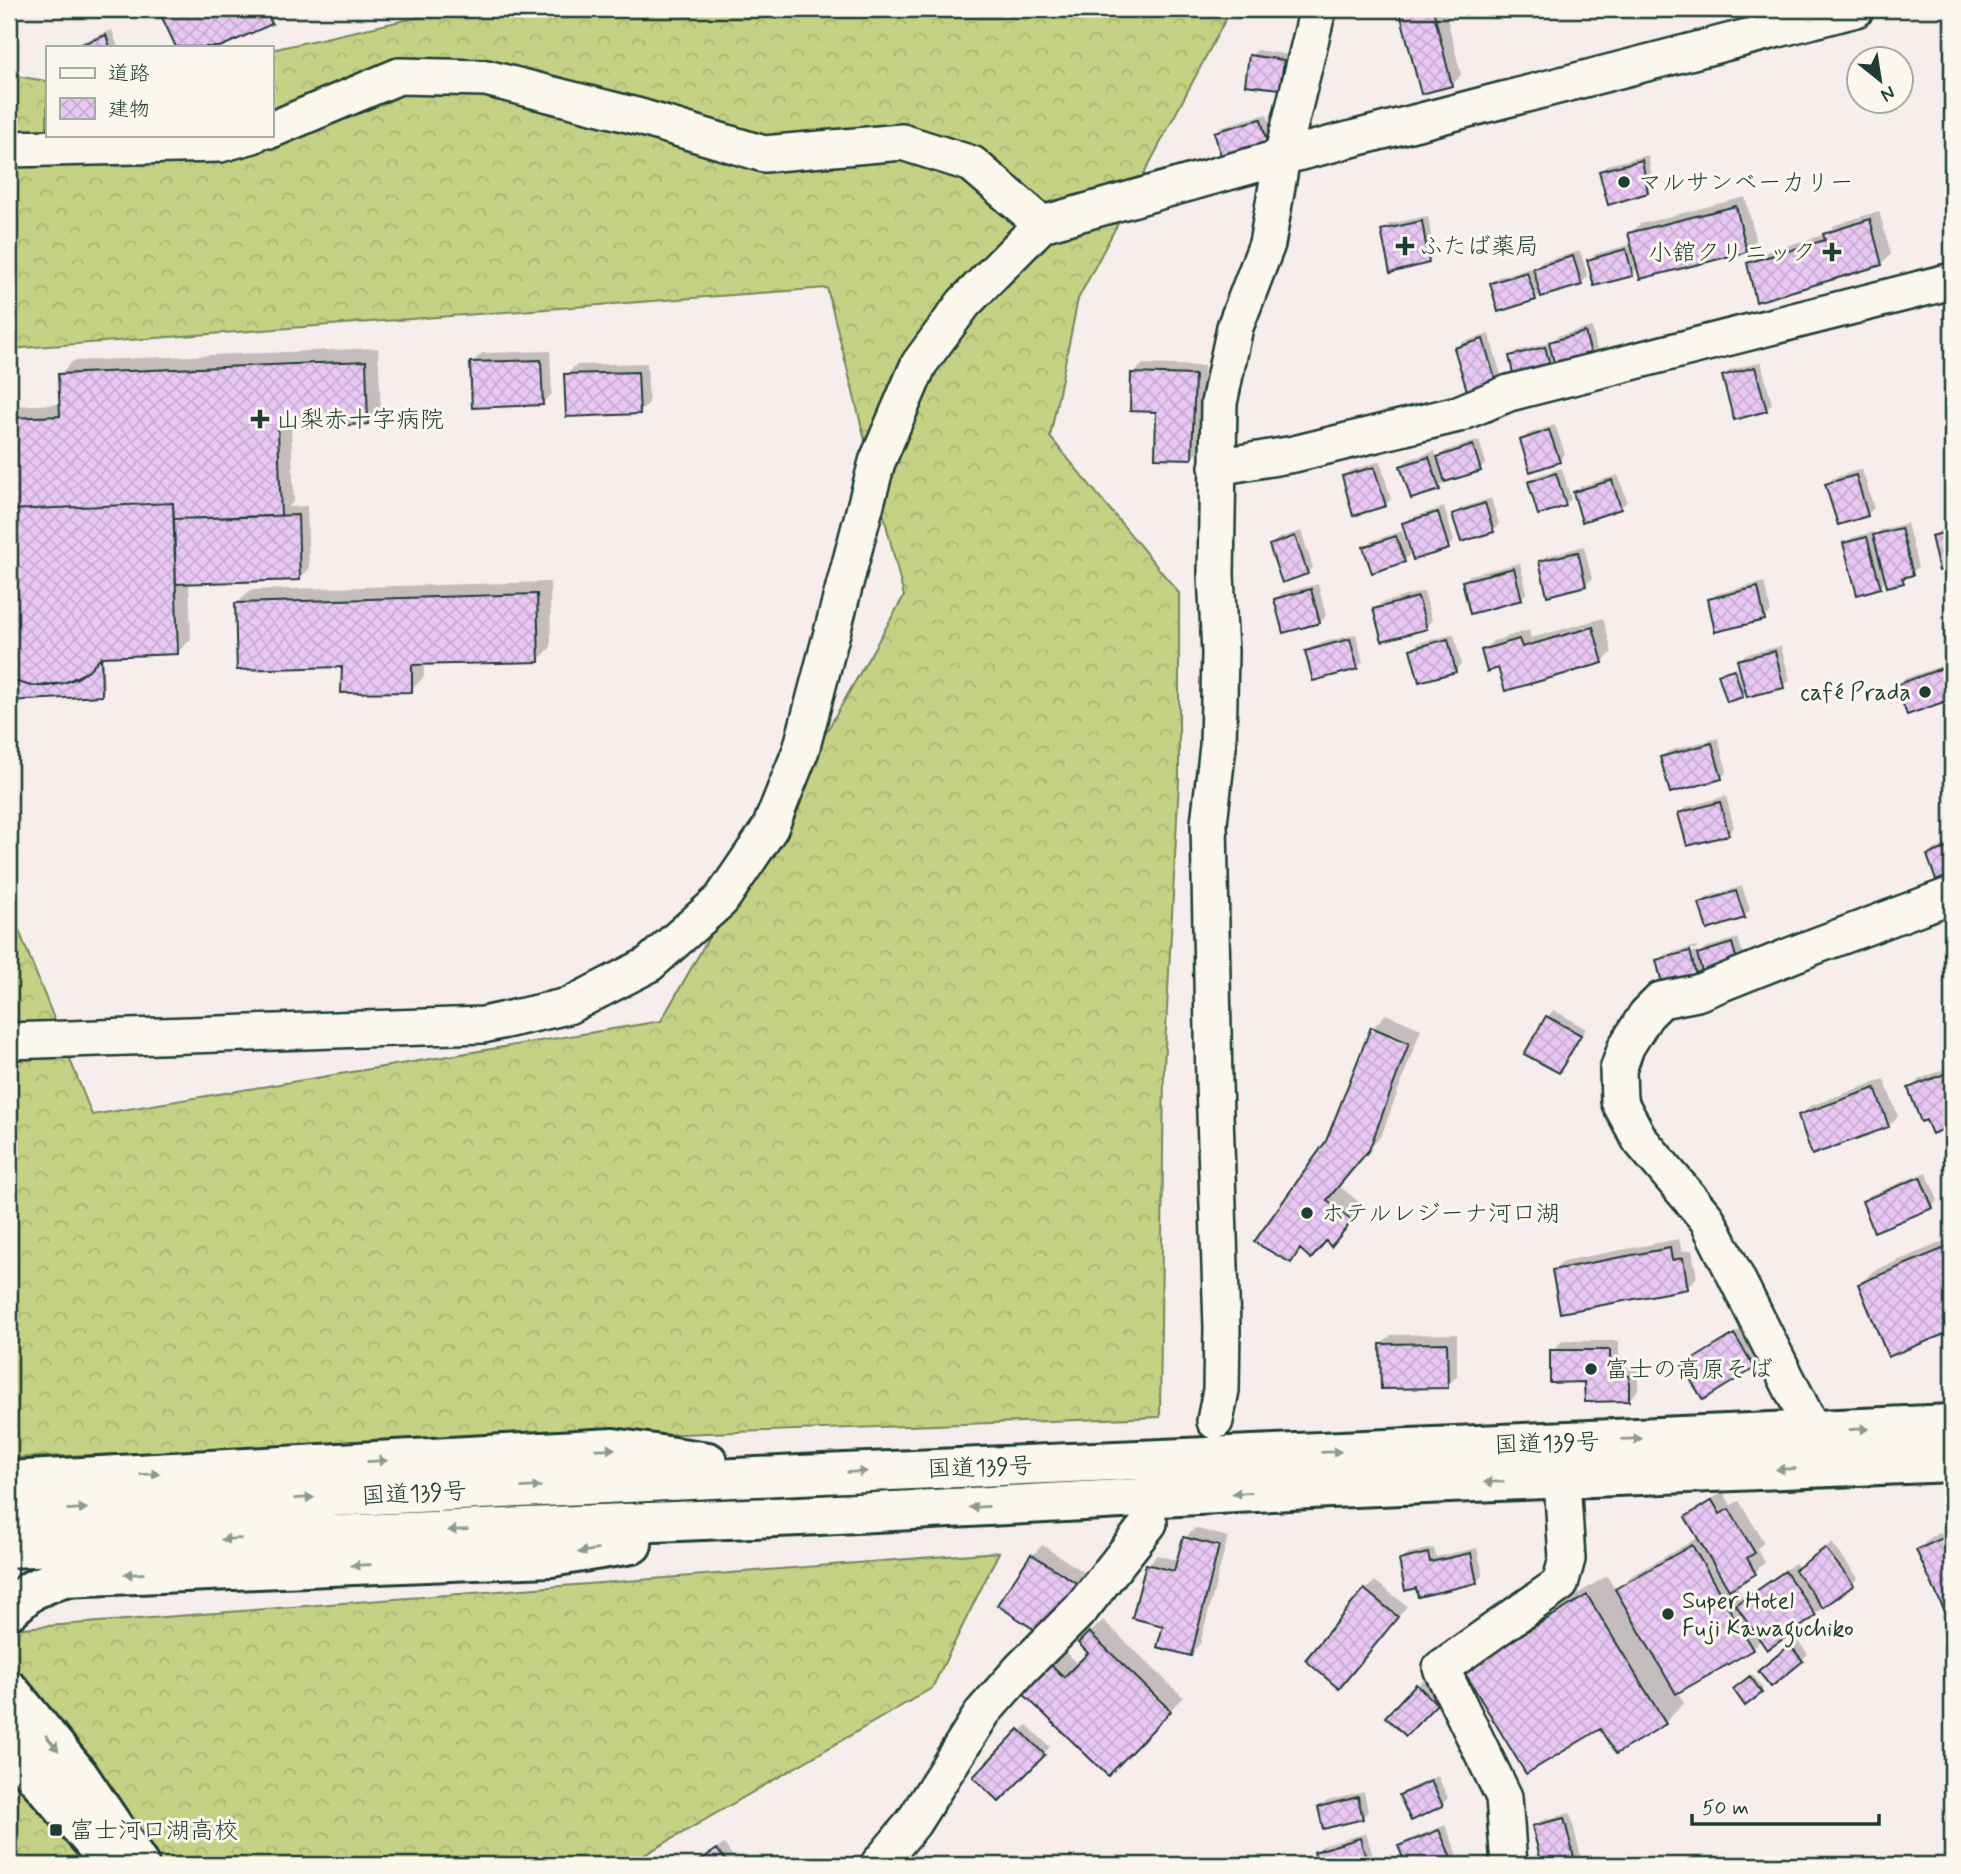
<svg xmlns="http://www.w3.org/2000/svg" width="1961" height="1874" font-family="Mynerve,'Klee One',sans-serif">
<defs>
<pattern id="forest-crowns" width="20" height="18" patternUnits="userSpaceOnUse" patternTransform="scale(1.75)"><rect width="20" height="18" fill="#c5d185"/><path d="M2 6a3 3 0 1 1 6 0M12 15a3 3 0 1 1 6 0" fill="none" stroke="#a9b473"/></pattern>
<pattern id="building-cross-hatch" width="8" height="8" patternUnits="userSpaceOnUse" patternTransform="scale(1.75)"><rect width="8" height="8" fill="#e8c7f3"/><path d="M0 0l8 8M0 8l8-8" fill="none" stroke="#c7acd1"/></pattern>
</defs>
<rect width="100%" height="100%" fill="#f7eded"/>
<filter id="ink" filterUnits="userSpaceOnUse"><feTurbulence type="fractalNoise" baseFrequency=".0143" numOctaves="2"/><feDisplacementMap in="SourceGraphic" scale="14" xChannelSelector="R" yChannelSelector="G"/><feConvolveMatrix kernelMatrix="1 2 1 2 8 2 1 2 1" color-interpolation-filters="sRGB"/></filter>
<g filter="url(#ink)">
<path fill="url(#forest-crowns)" stroke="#72875c" stroke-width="2" d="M455,9H1231L1078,299L1050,437L1179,593V780L1164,1067L1160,1417L9,1458V905L92,1115L661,1021L904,596L827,288L9,349V75L47,81V135H271V50Z
M999,1552L932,1688L627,1865H9V1629Z"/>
<path fill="#0003" d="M9,9H21L9,14Z
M160,9H284L271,22L216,47H178Z
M1401,9H1445L1461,75L1452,85L1422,92Z
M1706,9H1727L1724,11L1708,15Z
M112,30L118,47H68Z
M1257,50L1290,55L1285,81L1279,88L1251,56Z
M1267,114L1273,135L1266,141L1216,132L1222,126Z
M1648,155L1653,185L1647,191L1601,172L1607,165Z
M1745,197L1756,240L1746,250L1639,267L1632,274L1589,260L1595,254L1633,244L1630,234L1640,224Z
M1879,211L1891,254L1881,264H1749L1759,254L1826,234L1835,225Z
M1428,216L1434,255L1428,261L1383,230L1389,224Z
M1580,251L1588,277L1581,283L1543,295L1542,292L1535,299L1492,283L1498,277L1534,267V269L1541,262Z
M1592,327L1597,350L1591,356L1551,371L1510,357L1517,351L1552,342L1557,336Z
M1489,334L1502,378L1496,384L1456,348L1463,342Z
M378,348L381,409L367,423L291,426L294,501L288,507L307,506L309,569L299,579L189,582L191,639L178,652L103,655L104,692L101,694L9,673V406L61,404L60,374L73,361Z
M550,351L552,394L542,403L472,363L482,353Z
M1761,362L1772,404L1766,410L1724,376L1730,370Z
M647,363L649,403L639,413L566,375L576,365Z
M1143,364L1204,366L1202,448L1192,458L1133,374Z
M1555,425L1565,454L1559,460L1522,440L1528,434Z
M1479,440L1486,463L1480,469L1444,480L1445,482L1439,488L1402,466L1408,460L1435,451L1437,459L1445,451Z
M1380,461L1391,499L1385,505L1343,477L1350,471Z
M1562,468L1571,499L1565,505L1530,482L1536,476Z
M1862,469L1874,508L1867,515L1827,484L1833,478Z
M1618,475L1627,501L1620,508L1575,493L1581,486Z
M1491,498L1499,524L1493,530L1454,514L1461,508Z
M1444,507L1454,541L1448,547L1404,524L1410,518Z
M1907,523L1918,567L1903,581L1886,580L1880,587L1845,544L1851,538L1873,532L1874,536L1881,530Z
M1952,527V566L1940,569L1933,537L1939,531Z
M1301,531L1313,567L1307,573L1271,545L1277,539Z
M1402,531L1410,554L1404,561L1365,547L1372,541Z
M1584,546L1592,579L1585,585L1541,562L1547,556Z
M1520,563L1527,592L1521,599L1464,582L1470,575Z
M550,582L551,647L538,660L424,663V677L411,690L343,665L237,604L250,590Z
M1764,582L1771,612L1764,618L1710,600L1716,594Z
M1318,584L1326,616L1320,622L1276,599L1282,593Z
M1424,591L1432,621L1426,627L1375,609L1381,603Z
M1603,618L1612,652L1602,662L1500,666L1483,650L1493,641L1529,630L1531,638Z
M1356,634L1363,662L1357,668L1307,651L1314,645Z
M1454,634L1461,664L1455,671L1412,650L1418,643Z
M1781,646L1790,680L1783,686L1739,660L1746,654Z
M1952,662V697L1908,712L1898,685L1904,679Z
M1736,667L1745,692L1742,696L1720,674L1722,672Z
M1718,738L1727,771L1721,778L1662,757L1669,751Z
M1726,796L1734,827L1728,833L1680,814L1686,807Z
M1952,843V882L1929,855L1935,849Z
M1742,886L1750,910L1744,916L1700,904L1707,897Z
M1738,938L1746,963L1698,985L1658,961L1664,955L1696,946L1697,948L1663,957V960L1698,951V954L1705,948Z
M1554,1010L1586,1029L1565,1065L1558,1071L1527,1053L1547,1017Z
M1386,1014L1421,1029L1382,1134L1339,1186L1364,1206L1331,1244L1327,1240L1303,1249L1290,1261L1328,1141L1373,1028Z
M1952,1066V1125L1933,1132L1910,1088L1920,1079Z
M1884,1079L1898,1116L1888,1126L1800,1116L1810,1106Z
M1926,1172L1938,1200L1932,1206L1864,1201L1870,1195Z
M1952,1238V1329L1889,1355L1860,1284L1873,1271Z
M1679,1239L1682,1251L1692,1250L1697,1277L1687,1287L1554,1270L1563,1261Z
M1741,1329L1760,1361L1754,1367L1685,1366L1691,1360Z
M1457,1334V1376L1447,1386L1381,1345L1391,1335Z
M1562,1341H1619V1367H1638V1390L1628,1400L1586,1381L1552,1351Z
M1723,1492L1731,1505L1739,1501L1764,1542L1757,1549L1765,1562L1755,1572L1736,1584L1744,1599L1795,1563L1799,1568L1832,1543L1858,1578L1815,1615L1768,1648L1762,1639L1752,1649L1678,1692L1684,1703L1665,1723L1601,1726L1485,1651L1607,1576L1616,1591L1631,1576L1699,1537L1688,1517L1697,1508Z
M1195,1528L1228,1537L1200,1644L1190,1654L1165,1625L1148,1565L1157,1555L1179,1561L1185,1538Z
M1952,1528V1623L1918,1550L1931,1537Z
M1042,1545L1087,1574L1054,1624L1000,1605L1033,1555Z
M1434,1548L1436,1557L1477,1548L1483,1575L1477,1581L1417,1586L1400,1560L1407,1554Z
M1375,1581L1407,1606L1349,1677L1365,1590Z
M1103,1620L1183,1697L1108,1774L1016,1685L1057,1644L1079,1665L1091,1653L1080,1643Z
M1797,1640L1808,1654L1802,1660L1766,1665Z
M1753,1675L1763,1689L1746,1703L1738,1687Z
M1424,1679L1442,1697L1406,1734L1388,1717Z
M1027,1725L1050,1747L999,1799L976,1777Z
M1438,1776L1448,1798L1442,1804L1402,1796L1408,1789Z
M1364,1792L1368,1811L1362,1818L1320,1808L1327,1801Z
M1570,1813L1583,1865H1544L1534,1827L1540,1821Z
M1445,1825L1458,1855L1452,1861L1442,1865H1408L1400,1847L1406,1841Z
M1366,1833L1374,1860L1369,1865H1320L1316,1852L1322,1846Z
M724,1844L739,1865H693Z"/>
<path fill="url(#building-cross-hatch)" stroke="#1f3d34" stroke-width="2" d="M158,9H272L266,11L272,24L220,47H176Z
M1399,9H1433L1452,86L1421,94Z
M106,35L110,47H75Z
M1249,55L1284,60L1280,89L1245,85Z
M1261,119L1267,143L1221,156L1214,132Z
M1642,160L1648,193L1608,205L1599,171Z
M1736,206L1747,252L1640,279L1628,233Z
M1870,219L1882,265L1756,302L1747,263L1825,240L1823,234Z
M1422,221L1429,263L1390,273L1381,230Z
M1626,249L1633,276L1594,286L1587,260Z
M1573,256L1582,285L1541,297L1533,268Z
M1527,272L1536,300L1498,312L1490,283Z
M1585,332L1592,358L1555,367L1549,342Z
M1483,339L1497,385L1468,394L1454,348Z
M1545,347L1552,372L1515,382L1509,356Z
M541,360L543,405L472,408L470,362Z
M366,361L368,424L278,428L281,516L174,519L173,503L9,510V418L60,416L58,374Z
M1755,367L1767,411L1734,420L1722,376Z
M638,372L640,414L566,417L564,374Z
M1131,373L1195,375L1192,459L1155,458L1156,412L1130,411Z
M1549,430L1560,462L1530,472L1520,440Z
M1473,445L1481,471L1445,482L1437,457Z
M1429,457L1440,490L1411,499L1400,466Z
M1374,467L1386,506L1353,516L1342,476Z
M1556,473L1566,506L1538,515L1528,482Z
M1856,475L1868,516L1838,525L1825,484Z
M1612,480L1621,509L1582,522L1573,492Z
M173,503L178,654L101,657L87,672L77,678L64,683L48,686H31L14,681L9,677V510Z
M1485,503L1494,532L1461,542L1452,514Z
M1438,512L1449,549L1413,560L1402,523Z
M298,515L300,580L176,584L174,519Z
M1901,528L1913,575L1902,578L1904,583L1887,587L1873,535Z
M1952,531V567L1939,571L1931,536Z
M1295,536L1308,574L1282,583L1269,545Z
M1396,536L1405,562L1372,573L1363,547Z
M1867,537L1881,588L1857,595L1843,543Z
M1578,552L1586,586L1547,596L1539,561Z
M1514,568L1522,600L1470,614L1462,581Z
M1758,587L1765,620L1715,632L1708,599Z
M1311,589L1320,623L1283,633L1274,599Z
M537,594L539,662L412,665V692L341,693L342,667L237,670L235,603Z
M1418,597L1427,629L1382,641L1373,609Z
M1593,627L1603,663L1505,691L1498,668L1487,672L1481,650L1519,639L1522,647Z
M1350,639L1358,669L1313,681L1305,651Z
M1448,639L1456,672L1419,682L1410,649Z
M1775,651L1784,688L1747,697L1737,660Z
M101,657L102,696L9,701V677L14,681L31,686L64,683L87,672Z
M1951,665L1952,699L1907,715L1896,685Z
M1734,669L1743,697L1727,702L1718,674Z
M1712,743L1722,779L1670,793L1660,757Z
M1720,802L1729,835L1687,846L1678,813Z
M1952,846V884L1939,889L1927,855Z
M1736,891L1745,918L1707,930L1699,903Z
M1732,943L1740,971L1705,982L1697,954Z
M1690,951L1699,987L1665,995L1656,960Z
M1546,1016L1581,1035L1559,1073L1524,1054Z
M1371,1027L1409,1043L1369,1150L1327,1200L1352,1221L1331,1247L1326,1241L1311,1259L1300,1249L1291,1263L1254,1242L1326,1141Z
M1952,1071V1126L1932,1134L1926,1120L1921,1122L1908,1088Z
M1875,1088L1889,1127L1812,1155L1798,1115Z
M1920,1177L1933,1208L1874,1232L1862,1201Z
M1952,1245V1331L1888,1357L1858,1284Z
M1670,1248L1672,1260L1683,1258L1688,1289L1560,1313L1552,1270Z
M1734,1334L1755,1368L1703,1400L1682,1366Z
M1447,1343L1448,1388L1381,1389L1380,1344Z
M1550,1350H1610V1376H1629V1401L1585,1402L1584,1382L1550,1383Z
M1712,1500L1720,1514L1729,1509L1755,1553L1747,1558L1756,1574L1729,1590L1685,1517Z
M1952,1534V1627L1916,1550Z
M1183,1537L1219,1546L1191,1656L1157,1647L1163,1626L1132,1618L1146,1564L1174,1571Z
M1692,1545L1753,1650L1676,1694L1615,1589Z
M1825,1548L1854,1585L1823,1608L1795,1570Z
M1428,1553L1430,1562L1471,1553L1477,1583L1418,1597L1416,1588L1405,1591L1399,1560Z
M1031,1554L1078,1584L1044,1636L997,1605Z
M1785,1571L1816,1616L1767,1650L1736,1605Z
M1364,1589L1398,1617L1339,1689L1305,1660Z
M1587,1595L1666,1724L1616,1754L1600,1729L1526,1774L1463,1670Z
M1089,1632L1171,1711L1108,1776L1014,1685L1042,1656L1064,1677L1088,1653L1078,1643Z
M1790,1645L1803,1661L1771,1687L1758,1671Z
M1750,1676L1762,1693L1745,1706L1733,1689Z
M1416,1684L1437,1704L1406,1736L1385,1717Z
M1019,1729L1045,1755L999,1802L973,1777Z
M1431,1781L1443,1806L1411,1821L1399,1795Z
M1358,1797L1363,1819L1323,1829L1318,1807Z
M1564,1818L1576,1865H1542L1532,1826Z
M1439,1830L1453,1862L1446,1865H1406L1398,1846Z
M1360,1838L1368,1865H1318L1314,1852Z
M717,1849L729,1865H693Z"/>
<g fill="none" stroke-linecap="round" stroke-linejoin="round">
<defs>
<path id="minor" d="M271,130L399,76L486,78L640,117L764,154L902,142L972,164L1042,224
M9,149L220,144L253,135
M1217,467L1294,454L1458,414L1509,393L1952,281
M9,1041L483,1025L568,1006L648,965L721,900L770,828L801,750L877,462L919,364L964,303L1042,224L1282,157L1856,9
M1215,1421L1221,1390L1222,1328L1214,1083L1209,823L1218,746L1220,652L1216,575L1219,403L1235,327L1267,244L1282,157L1318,9
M1813,1431L1707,1219L1640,1140L1619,1101L1618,1070L1626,1047L1646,1015L1661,1000L1697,993L1810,948L1952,895
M878,1865L913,1823L983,1712L1021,1669L1081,1609L1149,1523
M1509,1865L1504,1797L1441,1668L1560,1584L1567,1559L1562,1479"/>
<path id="major" d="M9,1610L32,1590L63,1577
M9,1690L79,1776L139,1865
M9,1745L113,1865"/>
<path id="highway" d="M9,1481L613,1448L708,1462
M9,1512L800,1475L1952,1424
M9,1548L800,1516L1330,1488L1952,1462
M63,1577L551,1557L632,1544"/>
</defs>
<use href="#minor" stroke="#1f3d34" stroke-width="40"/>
<use href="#major" stroke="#1f3d34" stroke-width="44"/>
<use href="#highway" stroke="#1f3d34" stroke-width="44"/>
<use href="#minor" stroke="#fbf7ec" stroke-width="35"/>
<use href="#major" stroke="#fbf7ec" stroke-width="38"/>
<use href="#highway" stroke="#fbf7ec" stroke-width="38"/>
</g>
<defs><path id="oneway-solid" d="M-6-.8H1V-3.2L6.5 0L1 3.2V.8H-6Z" transform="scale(1.75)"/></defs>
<g fill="#8d9a90">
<use href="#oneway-solid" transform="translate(1859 1429) rotate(-3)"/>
<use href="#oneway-solid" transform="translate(1632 1439) rotate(-2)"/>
<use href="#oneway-solid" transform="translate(605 1449) rotate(-1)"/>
<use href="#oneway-solid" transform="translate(1331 1452) rotate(-2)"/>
<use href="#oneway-solid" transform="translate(377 1461) rotate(-3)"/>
<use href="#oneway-solid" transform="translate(1786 1469) rotate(178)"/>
<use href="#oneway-solid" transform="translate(857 1472) rotate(-2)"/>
<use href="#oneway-solid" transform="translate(150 1474) rotate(-3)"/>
<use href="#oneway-solid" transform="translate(1494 1482) rotate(178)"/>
<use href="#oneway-solid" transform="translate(531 1487) rotate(-3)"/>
<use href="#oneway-solid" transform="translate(1242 1493) rotate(177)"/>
<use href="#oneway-solid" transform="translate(304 1498) rotate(-3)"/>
<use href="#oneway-solid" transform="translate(979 1507) rotate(177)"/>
<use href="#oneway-solid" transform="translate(77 1509) rotate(-3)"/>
<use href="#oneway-solid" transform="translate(458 1530) rotate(178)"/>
<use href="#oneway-solid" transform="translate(231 1539) rotate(178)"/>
<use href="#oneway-solid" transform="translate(588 1551) rotate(171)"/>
<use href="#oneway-solid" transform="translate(361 1565) rotate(178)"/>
<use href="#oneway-solid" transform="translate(134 1574) rotate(178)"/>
<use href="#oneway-solid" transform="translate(52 1743) rotate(50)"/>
</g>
</g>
<g fill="#1f3d34" stroke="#fbf7ec" stroke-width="2.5">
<circle cx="1624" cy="182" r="7"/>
<path d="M1401.5 235.5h7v7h7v7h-7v7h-7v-7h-7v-7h7z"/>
<path d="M1828.5 241.5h7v7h7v7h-7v7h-7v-7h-7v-7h7z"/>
<path d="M256.5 408.5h7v7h7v7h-7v7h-7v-7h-7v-7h7z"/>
<circle cx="1925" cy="692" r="7"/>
<circle cx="1307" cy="1213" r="7"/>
<circle cx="1591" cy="1369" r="7"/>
<circle cx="1668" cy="1614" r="7"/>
<rect x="49" y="1823" width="14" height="14" rx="3.5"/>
</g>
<g text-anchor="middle" stroke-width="6" stroke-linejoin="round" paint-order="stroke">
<g font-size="24" fill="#1f3d34" stroke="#fbf7ec" text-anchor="start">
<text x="1638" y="190">マルサンベーカリー</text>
<text x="1419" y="254">ふたば薬局</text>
<text x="1816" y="260" text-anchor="end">小舘クリニック</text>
<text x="276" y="427">山梨赤十字病院</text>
<text x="1911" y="700" text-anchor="end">café Prada</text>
<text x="1321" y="1221">ホテルレジーナ河口湖</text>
<text x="1605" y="1377">富士の高原そば</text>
<text x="1682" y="1608">Super Hotel<tspan x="1682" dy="28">Fuji Kawaguchiko</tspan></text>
<text x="70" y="1838">富士河口湖高校</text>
</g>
<g font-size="24" fill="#1f3d34" stroke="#fbf7ec">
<text transform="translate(1547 1443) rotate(-2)" y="8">国道139号</text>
<text transform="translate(980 1467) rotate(-2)" y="8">国道139号</text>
<text transform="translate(414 1493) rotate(-3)" y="8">国道139号</text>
</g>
</g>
<rect width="1961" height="1874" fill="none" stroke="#fbf7ec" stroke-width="35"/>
<rect x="18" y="18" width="1926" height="1839" fill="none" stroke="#1f3d34" stroke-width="2.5" filter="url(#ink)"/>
<rect x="46" y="46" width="228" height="91" fill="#fbf7ec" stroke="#a3ada2" stroke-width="2"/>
<rect x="60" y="68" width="35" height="10" fill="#fbf7ec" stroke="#a3ada2" stroke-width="2"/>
<text x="108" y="80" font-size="21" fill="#1f3d34">道路</text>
<rect x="60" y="98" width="35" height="21" fill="url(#building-cross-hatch)" stroke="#a3ada2" stroke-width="2"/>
<text x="108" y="116" font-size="21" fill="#1f3d34">建物</text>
<g transform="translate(1880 80) rotate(150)"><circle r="33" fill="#fbf7ec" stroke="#a3ada2" stroke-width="2"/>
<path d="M0-5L12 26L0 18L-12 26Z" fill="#1f3d34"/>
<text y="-10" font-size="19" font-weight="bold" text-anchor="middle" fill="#1f3d34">N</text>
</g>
<path d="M1692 1814v10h187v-10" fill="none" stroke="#1f3d34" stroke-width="3.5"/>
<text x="1702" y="1814" font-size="21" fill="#1f3d34" stroke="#fbf7ec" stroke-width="5" paint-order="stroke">50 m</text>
</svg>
